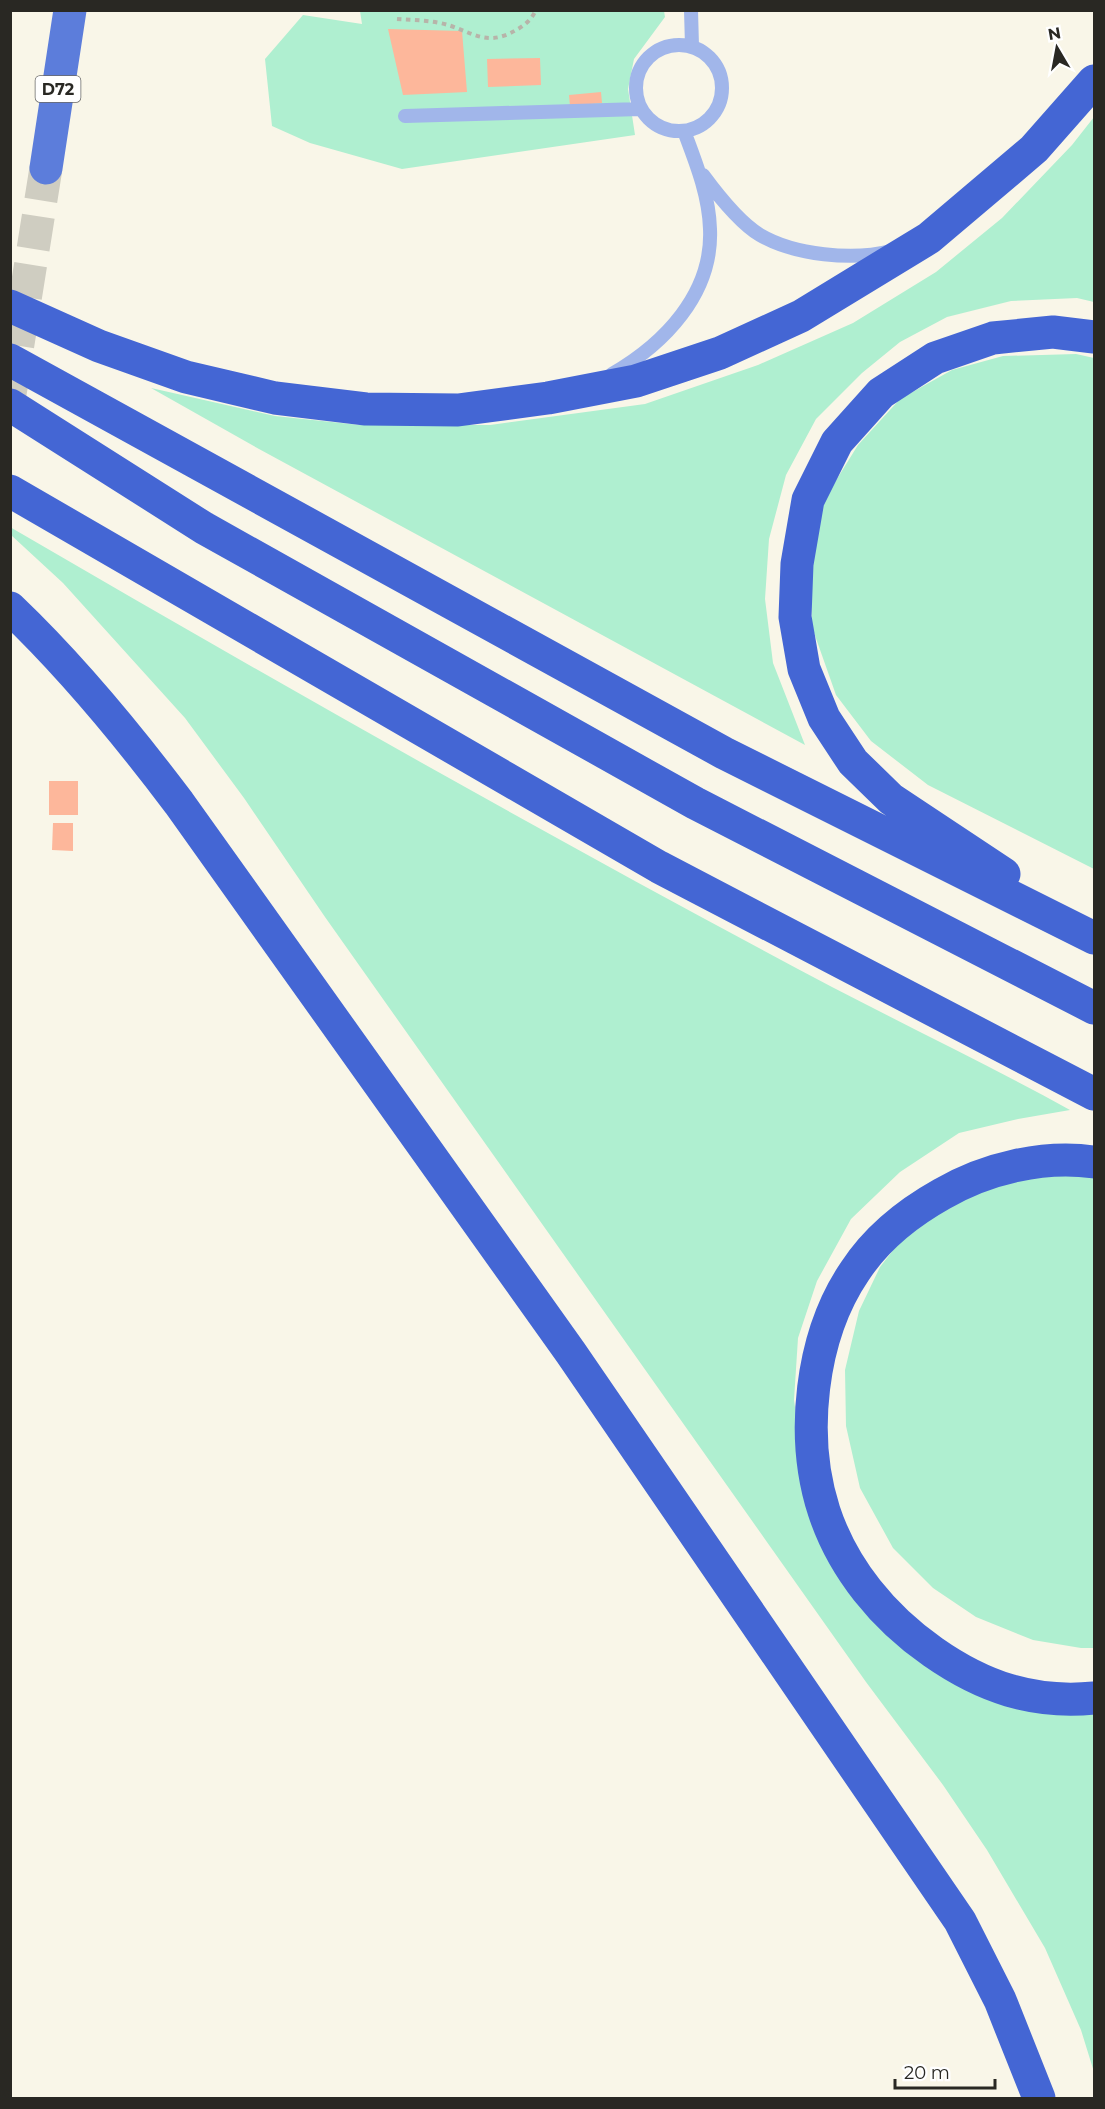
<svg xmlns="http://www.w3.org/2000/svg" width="1105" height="2109" font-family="Montserrat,sans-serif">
<rect width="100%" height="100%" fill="#f9f6e8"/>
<path fill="#afefd0" d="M360,11H664L665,17L634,59L628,89L635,135L402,169L310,143L272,126L265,59L303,15L362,24Z
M1094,117V302L1077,298L1011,301L947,317L900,342L862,373L816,419L786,475L769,539L765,599L773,663L805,745L259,449L151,388L275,416L360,425H490L645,404L758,365L853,323L936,272L1002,218L1072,145Z
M1076,354L1094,358V869L928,785L871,741L836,695L812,627L810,562L822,503L858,445L900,399L952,370L1003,356Z
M10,527C281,685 555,840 832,987C911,1028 992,1067 1070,1110L1018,1119L959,1133L900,1172L851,1219L817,1281L798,1338L794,1400L803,1466L865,1590L978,1674L1094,1696V2072L1081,2030L1045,1948L987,1850L943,1785L866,1682L325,917L244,798L185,718L63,583L11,535Z
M1094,1162V1648H1081L1033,1640L976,1617L933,1588L893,1548L860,1488L846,1426L845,1370L859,1311L880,1267L908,1231L941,1196Z"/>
<path fill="#fdb79b" d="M388,29L462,31L467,92L403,95Z
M540,58L541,85L488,87L487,59Z
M601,92L602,103L570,106L569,95Z
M49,781H78V815H49Z
M53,823H73V851L52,850Z"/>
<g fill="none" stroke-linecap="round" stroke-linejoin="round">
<path stroke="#cfcdc1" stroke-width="33" stroke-dasharray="33 16" stroke-linecap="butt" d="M10,394L46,168"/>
<path stroke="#b7b4a9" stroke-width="4" stroke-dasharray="4.5 4.5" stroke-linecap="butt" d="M397,19C411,20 426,20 440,23C470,29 484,49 516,30C524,26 532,19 536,10"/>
<path stroke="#a1b6ea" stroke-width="14" d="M691,10L692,46
M636 88a43 43 0 1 1 86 0a43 43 0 1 1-86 0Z
M405,116L640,109
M703,175C717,194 740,223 760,235C794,255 853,261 891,251
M612,374C664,344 713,294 710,229C709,195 696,163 684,131"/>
<path stroke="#5c7ddb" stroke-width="33" d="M46,168L70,10"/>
<path stroke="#4466d4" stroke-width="33" d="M10,306L99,346L186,377L275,398L366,409L458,410L548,398L636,381L720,353L801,316L929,238L1034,149L1094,81
M10,360L724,753L1094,938
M10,405L204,528L695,803L1094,1008
M10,491L659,867L1094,1094
M10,608C73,668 127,734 179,803L571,1353L960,1921L1000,2000L1039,2098
M1004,874L891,799L853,762L824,718L804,669L795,617L797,564L808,500L837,442L881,393L935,358L993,338L1053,332L1094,337
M1094,1162C1043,1155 987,1168 942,1194C908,1213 876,1239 855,1271C810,1337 800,1437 824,1511C843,1569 884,1618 933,1652C983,1687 1033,1704 1094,1698"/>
</g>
<g text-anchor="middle" stroke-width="4.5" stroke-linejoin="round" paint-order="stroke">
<rect fill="#fff" stroke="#696865" stroke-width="1.5" x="35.5" y="76" width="45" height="26" rx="4.5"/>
<g font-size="16" font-weight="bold" fill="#292823">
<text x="58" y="95">D72</text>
</g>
</g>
<rect width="1105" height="2109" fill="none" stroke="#292823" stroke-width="24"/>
<g transform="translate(1057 48) rotate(350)" stroke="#ffffff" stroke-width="4.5" paint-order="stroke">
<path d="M0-4.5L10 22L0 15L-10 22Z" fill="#292823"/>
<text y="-9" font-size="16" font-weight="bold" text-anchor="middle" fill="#292823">N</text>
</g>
<path d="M895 2079v9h100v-9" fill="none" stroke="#292823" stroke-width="3"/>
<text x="904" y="2079" font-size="18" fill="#292823" stroke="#ffffff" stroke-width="4.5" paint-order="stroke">20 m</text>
</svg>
